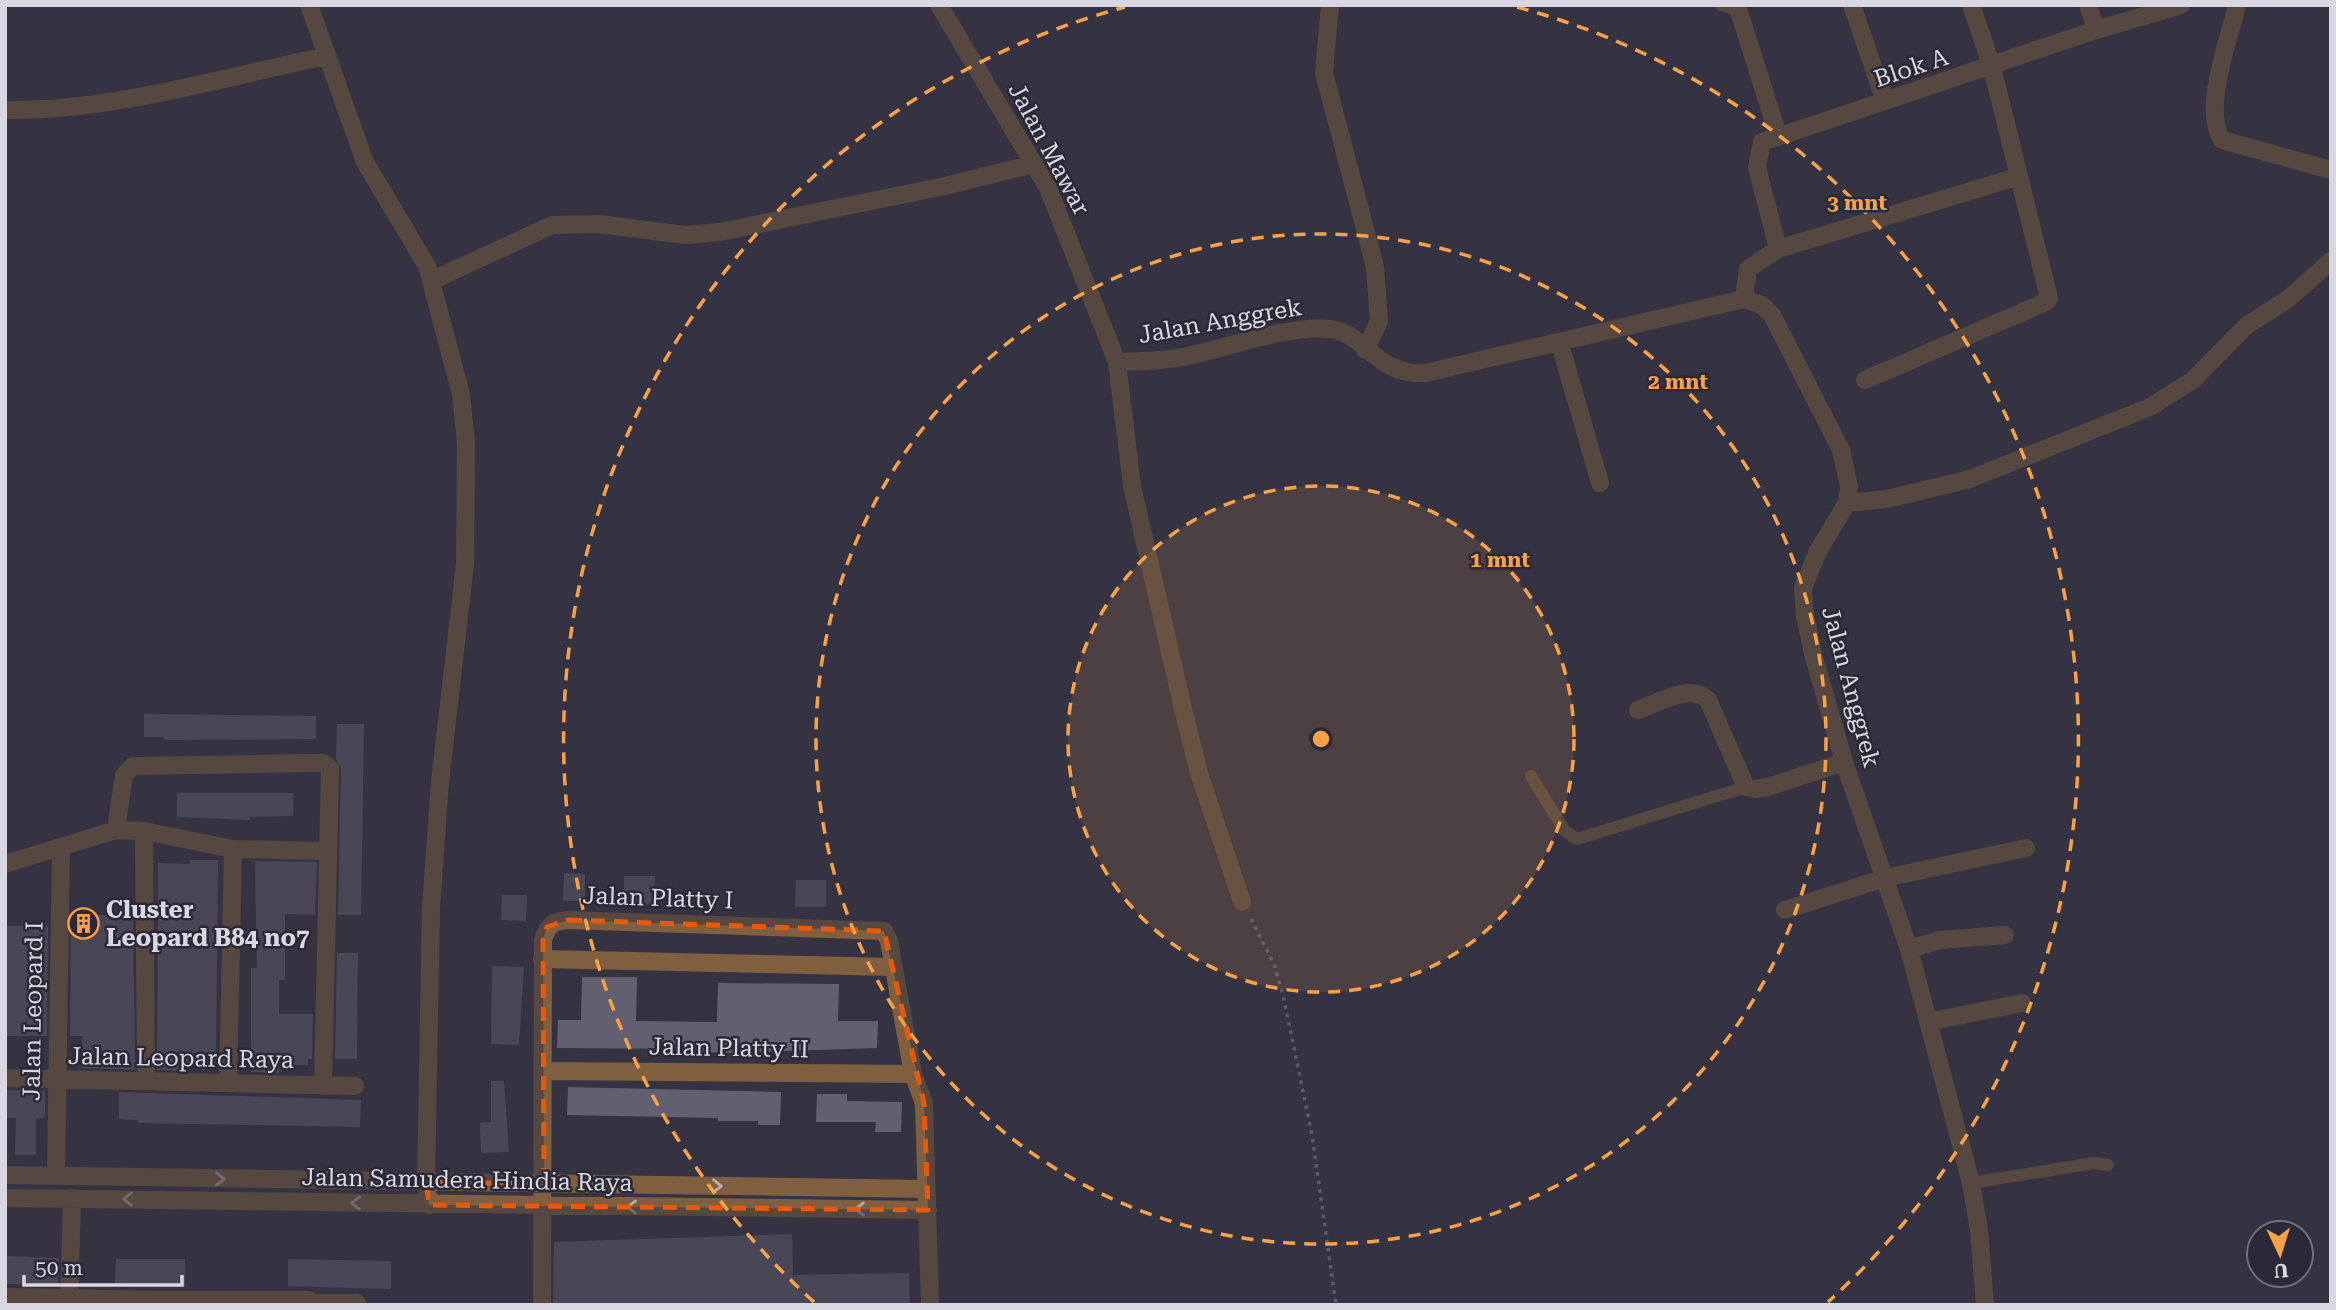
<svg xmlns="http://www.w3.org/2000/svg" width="2336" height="1310" font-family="'Roboto Serif',serif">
<rect width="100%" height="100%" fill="#353341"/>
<path fill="#626070" d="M144,714L316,716V739L164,740V737H144Z
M337,724H364L361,915H338L341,768L336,759Z
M177,793H294L293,816L250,817V820L177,817Z
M190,860H218L216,1065L182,1064V1071L157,1070L158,863L190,864Z
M255,861L317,862L315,915L285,914V980H279V1014H313L312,1059H308V1065H279V1073L251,1072V968H257Z
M564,873L585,874V901H563Z
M624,876H655L654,904H624Z
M796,880H826V907H795Z
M502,895H527L526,921L501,920Z
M71,915H133L135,1070L82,1068V1036H70Z
M5,926H48L47,1036H5Z
M337,953H358L357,1059H335Z
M492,966L524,967L519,1045L491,1044Z
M582,977H637L636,1021L717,1022L718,983L839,984L838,1021H878L877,1048L727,1053L696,1052V1049L557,1048L558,1020H581Z
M491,1081H504L509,1152L481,1153L480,1123L491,1122Z
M568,1087L781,1092L780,1125H758V1121H718V1118L567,1115Z
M6,1090L45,1091V1118H36V1155H15L16,1118H5Z
M119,1092L361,1100L360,1127L138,1123V1120L119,1119Z
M817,1094H847V1101L902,1102L901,1132H875L876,1122H816Z
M792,1234L793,1275L909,1273L910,1305H553L554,1242Z
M5,1256L59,1258L58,1285L5,1284Z
M116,1259H185V1287L115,1286Z
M288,1259L391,1261V1289L288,1286Z"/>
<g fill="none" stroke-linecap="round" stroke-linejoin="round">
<path stroke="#8c8a96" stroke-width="3.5" stroke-dasharray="3.5 5" stroke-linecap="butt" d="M1251,919L1274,964L1283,995L1312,1135L1336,1305"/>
<path stroke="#7f5f40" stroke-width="12" d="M1721,5L1738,10
M1531,776L1565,831L1577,839L1746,787
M1971,1183L2094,1163L2108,1165"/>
<path stroke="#7f5f40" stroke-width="18" d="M309,5L365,162L427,266L461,394L466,443L465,564L440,782L431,908L426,1182L429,1205
M939,5L1048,188L1117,362L1132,486L1184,713L1199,773L1242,902
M1330,5L1324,73L1375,267L1379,321L1365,350
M1737,5L1778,135
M1852,5L1885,101
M2088,5L2096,30
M2237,5C2229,40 2202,109 2222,140L2331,170
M5,110C108,112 226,77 326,56
M1778,249L1757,167L1762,142L2096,30L2181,5
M431,281L552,225L599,224L685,235L720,232L945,186L1034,164
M1744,299L1748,269L1778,249L2017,177
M1560,344L1600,483
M1117,362C1142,361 1167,361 1192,355C1233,346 1289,325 1330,329C1366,333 1375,376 1425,373L1744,299L1762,305L1772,315L1841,450L1849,486L1847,503L1818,551L1803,588L1805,616L1813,654L1844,762L1909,949L1971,1183L1979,1230L1985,1305
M1865,380L2046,302L2049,298L1992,67L1971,5
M1847,503L1887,499L1970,479L2150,407L2193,380L2246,326L2288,299L2331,261
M1638,710C1658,703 1690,683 1708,700L1746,787L1756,789L1768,787L1844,762
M116,830L124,775L133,766L312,763H323L330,768L323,1086
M144,831L146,1081
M5,864L116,830L144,831L233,849L327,851
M1785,910L1885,878L2026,848
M1909,949L1940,940L2005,935
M542,959L893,967
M1928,1022L2022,1003
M543,1071L913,1074
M5,1078L355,1086
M228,1083L233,849
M5,1175L926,1189
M56,1176L61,847
M5,1198L928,1210
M5,1297L156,1300
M315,1303H357
M69,1305L72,1198
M156,1305V1300H241
M240,1305L241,1300H309L316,1305
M542,1305L543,940C548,925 553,921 568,920L884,931L889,941L913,1074L924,1103L930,1305"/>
</g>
<defs><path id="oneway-chevron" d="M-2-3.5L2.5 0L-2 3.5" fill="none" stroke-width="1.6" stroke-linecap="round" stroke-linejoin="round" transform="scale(1.75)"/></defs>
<g stroke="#baaea9">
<use href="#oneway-chevron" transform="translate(220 1179) rotate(1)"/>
<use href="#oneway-chevron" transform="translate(717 1186) rotate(1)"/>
<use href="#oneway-chevron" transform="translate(128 1199) rotate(-179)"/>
<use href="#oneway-chevron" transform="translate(356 1203) rotate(-179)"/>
<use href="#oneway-chevron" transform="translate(632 1207) rotate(-180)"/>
<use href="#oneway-chevron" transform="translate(860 1209) rotate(-180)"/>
</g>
<path d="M0 0H2336V1310H0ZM568,920L884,931L924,1103L928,1210L429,1205L426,1182L544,1184L543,940L547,927Z" fill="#353341" fill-opacity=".55" fill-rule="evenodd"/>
<path fill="none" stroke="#e8590c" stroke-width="5" stroke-dasharray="14 9" stroke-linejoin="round" d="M568,920L884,931L924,1103L928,1210L429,1205L426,1182L544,1184L543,940L547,927Z"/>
<circle cx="1321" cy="739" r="253" fill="#f7a149" fill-opacity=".12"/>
<g fill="none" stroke="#f7a149" stroke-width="3.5" stroke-dasharray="12 9">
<circle cx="1321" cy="739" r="253"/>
<circle cx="1321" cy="739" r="505"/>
<path d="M814 1302A758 758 0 0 1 1125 7M1517 7A758 758 0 0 1 1828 1302"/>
</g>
<defs>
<symbol id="building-ring" viewBox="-11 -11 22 22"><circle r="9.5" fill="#2b2937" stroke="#f7a149" stroke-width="1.5"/><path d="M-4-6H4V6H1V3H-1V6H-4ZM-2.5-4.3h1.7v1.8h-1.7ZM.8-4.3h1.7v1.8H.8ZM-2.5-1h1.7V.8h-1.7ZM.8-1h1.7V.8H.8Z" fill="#f7a149"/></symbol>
</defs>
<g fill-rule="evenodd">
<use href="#building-ring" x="66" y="906" width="35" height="35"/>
</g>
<g text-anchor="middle" stroke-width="5" stroke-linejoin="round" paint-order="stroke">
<g font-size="24" fill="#d9d8e2" stroke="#2b2937">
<text transform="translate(1911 68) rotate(-18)" y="8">Blok A</text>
<text transform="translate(1049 149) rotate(62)" y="8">Jalan Mawar</text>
<text transform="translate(1220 321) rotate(-10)" y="8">Jalan Anggrek</text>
<text transform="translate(1851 687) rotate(75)" y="8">Jalan Anggrek</text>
<text transform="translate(658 898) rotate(2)" y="8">Jalan Platty I</text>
<text transform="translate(33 1011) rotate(-89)" y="8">Jalan Leopard I</text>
<text transform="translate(729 1048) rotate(1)" y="8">Jalan Platty II</text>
<text transform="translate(181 1058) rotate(1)" y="8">Jalan Leopard Raya</text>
<text transform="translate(467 1180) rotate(1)" y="8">Jalan Samudera Hindia Raya</text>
</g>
<g font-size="24" font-weight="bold" fill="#d9d8e2" stroke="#2b2937" text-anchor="start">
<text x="106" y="918">Cluster<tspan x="106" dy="28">Leopard B84 no7</tspan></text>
</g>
</g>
<circle cx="1321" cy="739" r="10" fill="#f7a149" stroke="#2b2937" stroke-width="3.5"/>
<g font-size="21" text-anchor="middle" font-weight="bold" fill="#f7a149" stroke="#2b2937" stroke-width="5" stroke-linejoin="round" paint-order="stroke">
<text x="1857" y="210">3 mnt</text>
<text x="1678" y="389">2 mnt</text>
<text x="1500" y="567">1 mnt</text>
</g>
<rect width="2336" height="1310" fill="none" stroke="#d9d8e2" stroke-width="14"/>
<g transform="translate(2280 1254) rotate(176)"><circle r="33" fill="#2b2937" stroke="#716f7b" stroke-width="2"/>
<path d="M0-5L12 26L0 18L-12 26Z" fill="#f7a149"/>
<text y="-10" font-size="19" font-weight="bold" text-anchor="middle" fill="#d9d8e2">U</text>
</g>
<path d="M24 1275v10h158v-10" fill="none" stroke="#d9d8e2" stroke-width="3.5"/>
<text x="35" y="1275" font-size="21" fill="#d9d8e2" stroke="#2b2937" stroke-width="5" paint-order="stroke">50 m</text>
</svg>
